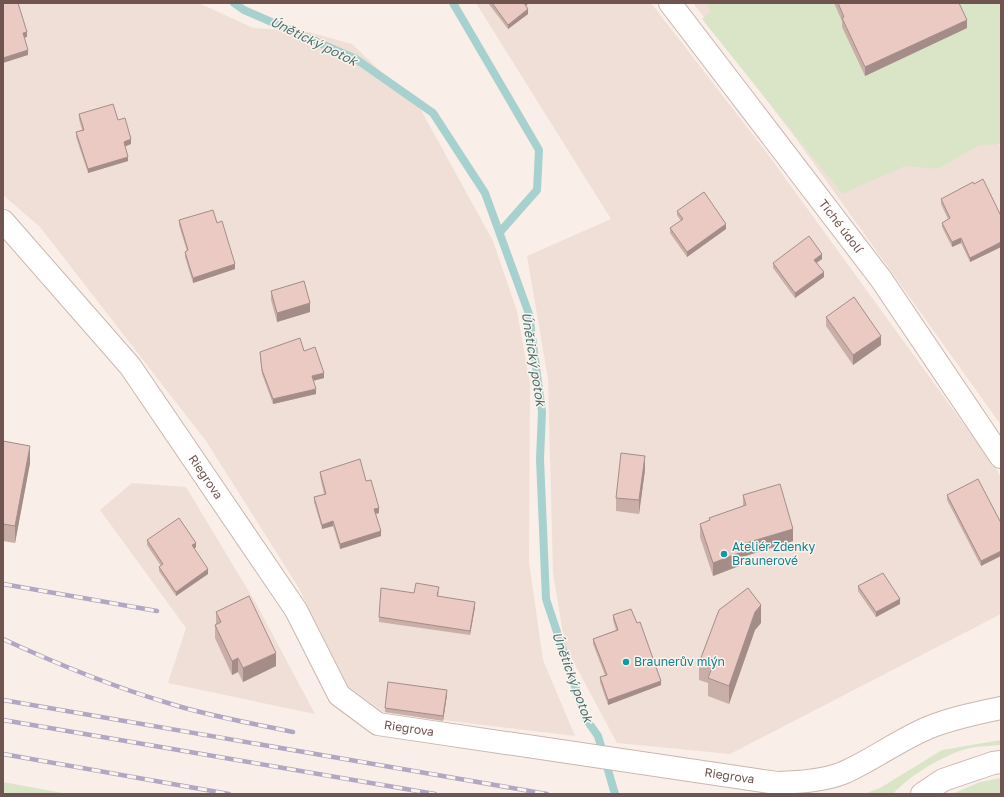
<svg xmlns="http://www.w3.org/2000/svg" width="1004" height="797" font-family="'Golos Text',sans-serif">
<rect width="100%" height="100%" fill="#f9efe8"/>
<path fill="#f0dfd7" d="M3,3H199L253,28L309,32L352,44L421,110L493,241L517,311L530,384L529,562L543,660L575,736L385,713L348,686L297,585L206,441L40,227L3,195Z
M476,3H651L764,149L997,470L1001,478V614L730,754L617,743L565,646L553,573L548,379L527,256L611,219Z
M693,3H968L983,102L1001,149V425L797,140Z
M132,483L186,487L257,605L315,714L168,683L186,628L100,510Z"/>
<path fill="#dae5c8" d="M705,3H1001V144L979,145L938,169L905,166L842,194L702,19L711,11Z
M1001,740V745C991,746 980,746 970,748C947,753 908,776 893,794H864L880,788L942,750Z
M1001,778V794H952L980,782Z
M3,782L68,794H3Z"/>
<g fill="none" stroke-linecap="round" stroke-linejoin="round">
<path stroke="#a6d1cf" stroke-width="8" d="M234,3L244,10L356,59L433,113L485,193L529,314L542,412L540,459L546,599L586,719L598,736L615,794
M453,3L539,150L537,190L500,232"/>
<defs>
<g id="minor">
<path id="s1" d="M670,3L881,279L1001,457"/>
<path id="s2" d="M3,221L130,366L296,610L339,695L378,724L777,783C799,782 822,781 843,773C873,760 900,739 930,727C953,718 977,713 1001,708"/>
</g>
<path id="secondary" d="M922,794L943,780L993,763L1001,762"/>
</defs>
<use href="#minor" stroke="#cab6af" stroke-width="24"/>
<use href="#secondary" stroke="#ceb7b0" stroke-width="24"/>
<use href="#minor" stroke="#fff" stroke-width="22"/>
<use href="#secondary" stroke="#fff" stroke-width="22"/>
<defs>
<path id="rail" d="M3,584L157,611
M3,639C57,664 111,686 168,703C208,716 251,723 293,732
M3,700L547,794
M3,720L435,794
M3,754L229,794"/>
</defs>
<use href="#rail" stroke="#b0a7c2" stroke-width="4.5"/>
<use href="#rail" stroke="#fdf3ed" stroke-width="3" stroke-dasharray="9" stroke-linecap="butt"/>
</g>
<path fill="#caaea8" d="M488,3H529L526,6L528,14L508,29Z
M834,3H959L967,28L865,76L842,27V21Z
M79,114L118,120L131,144L125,146L128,161L88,173L76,137V132L82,130L79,119Z
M974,184L1001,216V247L970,262L961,243L952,247L942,227V223L948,219L941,204V199Z
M677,211L726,229L687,257L670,233V228L681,221L677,215Z
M179,220L217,223L235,269L193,283L185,257V252L187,251L179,225Z
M822,259L817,263L824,277L795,298L773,268V263Z
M271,291L310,312L277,322L271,300Z
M826,317L881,345L853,365L826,326Z
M304,351L324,378L313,381L316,394L273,404L262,374L260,356V352Z
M3,441L30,463L15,543L3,541Z
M645,470L639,514L616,511V498Z
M320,472L366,481L379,513L376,514L381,536L340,549L333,526L322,529L314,502V497L324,494L320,476Z
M743,495L793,541L739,558V566L713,576L700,537V524L709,520V518L743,506Z
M947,495L1001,523L981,566L947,500Z
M147,540L196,547L194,549L208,574L176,596L159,571V567L161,566L147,545Z
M858,586L900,604L876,617L858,591Z
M439,592L438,597L475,607L470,635L379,622V617L414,593Z
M216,612L276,666L243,682L238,672L232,675L215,638V625L216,624Z
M613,615L661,685L608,705L600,682V677L605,675L593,644V639L616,630L613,620Z
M761,623L755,630L729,704L708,696V683L699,680V663Z
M447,695L443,721L385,712V708Z"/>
<path fill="#a48d88" d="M523,3H529L523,7Z
M528,9V14L508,29V25Z
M967,20V28L865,76V67Z
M27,32V37L23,38V33Z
M28,50V55L3,63V58Z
M131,139V144L124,147V142Z
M128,157V161L88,173V169Z
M726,224V229L687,257V252Z
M961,238V243L952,247V242Z
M1001,242V247L970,262V258Z
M822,254V259L814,264V260Z
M235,264V269L193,283V278Z
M824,272V277L795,298V293Z
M310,303V312L277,322V313Z
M881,336V345L853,365V355Z
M324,373V378L312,381V376Z
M316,389V394L273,404V399Z
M30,446V463L15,543V526Z
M645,456V470L639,514V500Z
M379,508V513L374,514V509Z
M333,521V526L322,529V525Z
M793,529V541L739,558V566L713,576V563L736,546Z
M381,531V536L340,549V544Z
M196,543V547L192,550V545Z
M1001,551V556L981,566V561Z
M208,569V574L176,596V592Z
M900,599V604L876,617V612Z
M475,602V607L470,635V631Z
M761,605V623L755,630L729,704V686L755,612Z
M276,653V666L243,682V668Z
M238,658V672L232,675V661Z
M661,681V685L608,705V700Z
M447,690V695L443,721V716Z"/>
<path fill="#ebcac3" stroke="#a48d88" d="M3,3H18L27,32L23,33L28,50L3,58Z
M492,3H524L528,9L508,25Z
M838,3H959L967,20L865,67L842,18L844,17Z
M113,104L118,120L125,118L131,139L124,142L128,157L88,169L76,132L84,130L79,114Z
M983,179L1001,216V242L970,258L961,238L952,242L942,223L950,218L941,199L973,182L974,184Z
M704,192L726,224L687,252L670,228L683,219L677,211Z
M213,210L217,223L222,221L235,264L193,278L185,252L188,250L179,220Z
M809,236L822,254L814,260L824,272L795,293L773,263Z
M304,281L310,303L277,313L271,291Z
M854,297L881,336L853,355L826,317Z
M300,338L304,351L315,347L324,373L312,376L316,389L273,399L262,370L260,352Z
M3,441L30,446L15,526L3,524Z
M621,453L645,456L639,500L616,498Z
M360,459L366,481L371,480L379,508L374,509L381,531L340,544L333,521L322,525L314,497L326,494L320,472Z
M978,479L1001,523V551L981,561L947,495Z
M780,484L793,529L736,546L739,553L713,563L700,524L710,520L709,518L746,505L743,495Z
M179,518L196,543L192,545L208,569L176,592L159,567L163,564L147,540Z
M883,573L900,599L876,612L858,586Z
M416,583L439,587L437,596L475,602L470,631L379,617L381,588L414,593Z
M748,588L761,605L755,612L729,686L708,678L712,668L699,663L719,610Z
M249,596L276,653L243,668L238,658L232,661L215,625L221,622L216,612Z
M631,609L637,623L640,622L661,681L608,700L600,677L607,675L593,639L618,630L613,615Z
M388,682L447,690L443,716L385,708Z"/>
<g fill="#0f9aa8" stroke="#fdf3ed" stroke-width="1.5">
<circle cx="724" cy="554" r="4"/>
<circle cx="626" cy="662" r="4"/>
</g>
<g text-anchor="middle" stroke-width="3" stroke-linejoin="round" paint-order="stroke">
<g font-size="12" fill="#70544f" stroke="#fdf3ed">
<text dy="4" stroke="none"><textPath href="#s1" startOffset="281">Tiché údolí</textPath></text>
<text dy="4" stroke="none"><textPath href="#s2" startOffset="327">Riegrova</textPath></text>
<text dy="4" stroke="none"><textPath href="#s2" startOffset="663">Riegrova</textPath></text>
<text dy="4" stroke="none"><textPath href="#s2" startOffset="987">Riegrova</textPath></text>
</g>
<g font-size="12" fill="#0d838f" stroke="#fdf3ed" text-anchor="start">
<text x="732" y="551">Ateliér Zdenky<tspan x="732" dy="14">Braunerové</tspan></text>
<text x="634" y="666">Braunerův mlýn</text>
</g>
<g font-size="13" font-style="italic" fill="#457371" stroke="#fdf3ed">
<text transform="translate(314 41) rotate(26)" y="5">Únětický potok</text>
<text transform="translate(534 359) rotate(81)" y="5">Únětický potok</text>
<text transform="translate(573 677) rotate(70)" y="5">Únětický potok</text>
</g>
</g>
<rect width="1004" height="797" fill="none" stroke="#70544f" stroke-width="8"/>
</svg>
